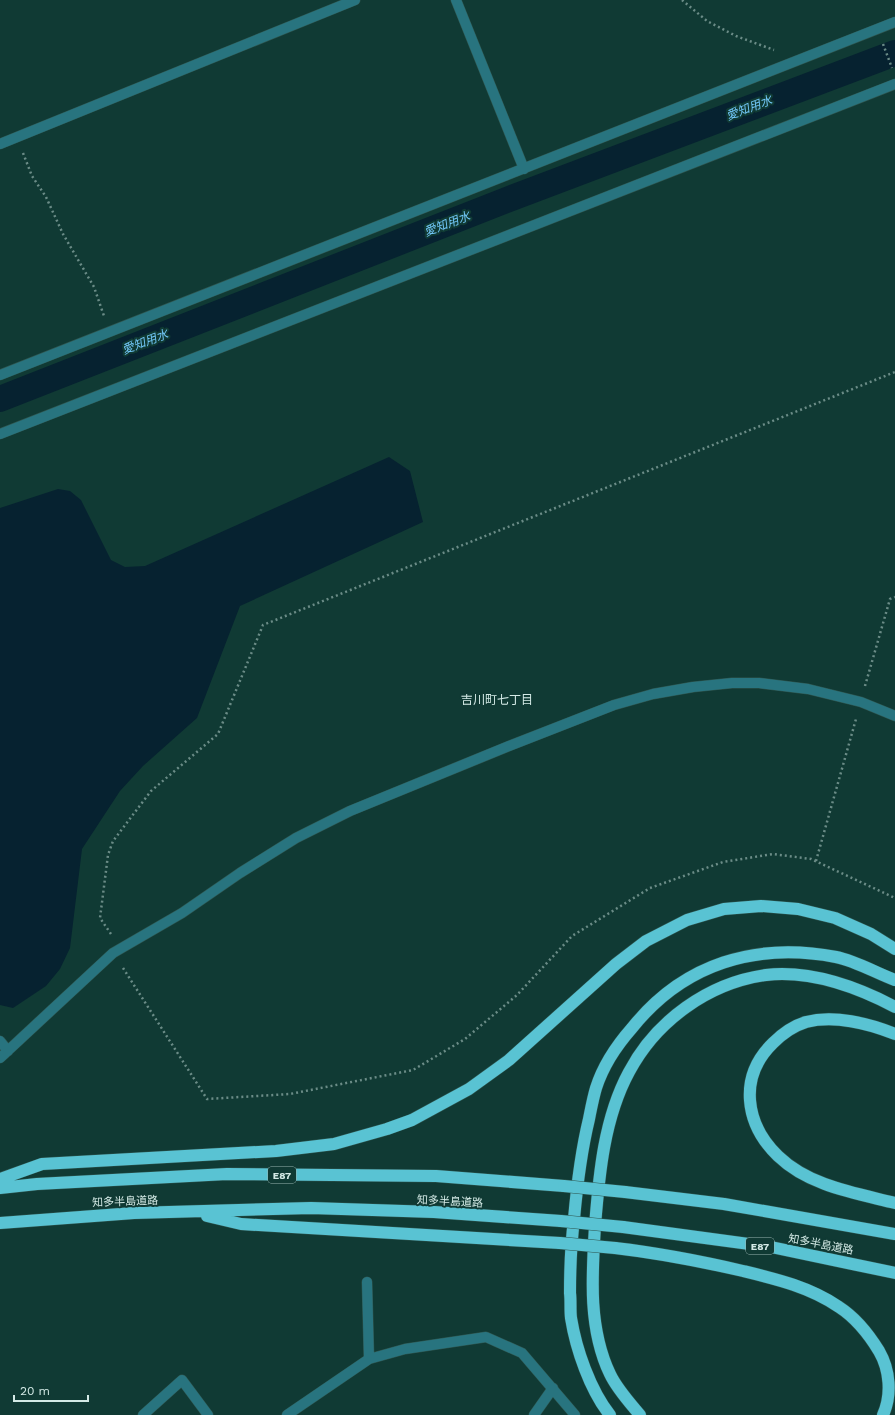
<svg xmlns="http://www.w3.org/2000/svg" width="895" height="1415" font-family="'Work Sans','Noto Sans JP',sans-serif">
<rect width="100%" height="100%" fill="#103a34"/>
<path fill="#062230" d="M389,457L410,471L423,522L240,606L197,718L143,766L120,791L82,849L70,948L60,969L46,986L13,1008L0,1005V508L58,489L70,491L81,500L111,560L125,567L145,566Z"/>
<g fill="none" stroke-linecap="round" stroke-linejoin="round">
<path stroke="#062230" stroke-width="26" d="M0,399L504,201L895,53"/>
<defs>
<path id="street" d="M456,0L524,169
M0,144L355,0
M0,375L895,22
M0,434L895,84
M0,1041L8,1051
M0,1058L113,953L182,913L240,873L296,838L350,811L509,746L614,705L653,694L693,687L732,683H759L808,689L861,702L895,716
M367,1282L369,1359
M143,1415L182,1380L208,1415
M287,1415L369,1359L405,1349L486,1337L522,1353L575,1415
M534,1415L553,1388"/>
<path id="highway" d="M895,1034C868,1023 834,1015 806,1022C793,1026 782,1034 773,1043C738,1077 745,1124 778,1156C809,1186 855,1193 895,1203
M0,1179L42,1164L276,1151L334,1144L387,1129L412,1120L469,1089L509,1060L616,964L646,941L687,920L724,909L761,906L798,909L835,918L871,934L895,949
M0,1188L37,1184L227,1174L436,1176L564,1186
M625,1192L724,1204L895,1234
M207,1216L241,1224L560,1243
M0,1223L134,1213L311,1208L434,1212L561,1221
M623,1227L771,1247L895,1273
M615,1248C658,1253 700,1261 743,1271C776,1279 810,1287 839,1307C856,1318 868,1333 879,1351C890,1370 892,1395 883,1415
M610,1415C590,1390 576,1349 571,1318C570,1310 571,1301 570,1293C570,1268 571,1244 574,1219C577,1185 581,1152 589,1119C591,1109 593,1098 596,1088C603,1066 617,1045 632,1028C684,963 756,942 836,957C856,961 876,973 895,980
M640,1415C630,1403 617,1389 610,1374C588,1328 592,1275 595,1226C599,1175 604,1118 629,1072C656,1021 708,983 766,975C811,970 857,987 895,1007"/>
</defs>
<use href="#street" stroke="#2f5650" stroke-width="11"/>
<use href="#highway" stroke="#2f5650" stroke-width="13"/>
<path stroke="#6b8c87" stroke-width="2.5" stroke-dasharray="2 3" stroke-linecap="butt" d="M682,0L707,21L736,36L774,50
M883,44L892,68
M23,153L32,176L46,197L63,234L94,287L104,316
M865,686L890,599L895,597
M816,861L856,719
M111,934L100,918L108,855L113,841L151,791L218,734L263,625L895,372
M123,968L207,1099L290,1094L413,1070L465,1039L517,995L572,936L650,888L723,862L773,854L811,859L895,898"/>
<use href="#street" stroke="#28747f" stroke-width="10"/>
<use href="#highway" stroke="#59c3d3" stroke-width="12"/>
<defs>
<path id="highway-bridge" d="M564,1186L625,1192
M561,1221L623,1227
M560,1243L615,1248"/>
</defs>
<use href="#highway-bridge" stroke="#2f5650" stroke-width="13" stroke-linecap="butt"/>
<use href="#highway-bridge" stroke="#59c3d3" stroke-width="12"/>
</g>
<g text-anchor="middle" stroke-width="4" stroke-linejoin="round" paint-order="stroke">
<g fill="#103a34" stroke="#99b5b1" stroke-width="1">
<rect x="268" y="1167" width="28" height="16" rx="3"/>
<rect x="746" y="1238" width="28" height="16" rx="3"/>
</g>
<g font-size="10" font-weight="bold" fill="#d4eae6">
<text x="282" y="1179">E87</text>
<text x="760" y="1250">E87</text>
</g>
<g font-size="11" fill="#d4eae6" stroke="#103a34">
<text transform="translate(125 1201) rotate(-2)" y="4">知多半島道路</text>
<text transform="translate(450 1201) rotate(3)" y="4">知多半島道路</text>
<text transform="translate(821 1244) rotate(11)" y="4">知多半島道路</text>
</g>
<g font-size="12" font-style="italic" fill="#73c9fa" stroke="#103a34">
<text transform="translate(749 108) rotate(-21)" y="4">愛知用水</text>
<text transform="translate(447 224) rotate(-21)" y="4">愛知用水</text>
<text transform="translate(145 342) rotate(-21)" y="4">愛知用水</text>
</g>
<g font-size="12" fill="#d4eae6" stroke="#103a34">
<text x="497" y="704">吉川町七丁目</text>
</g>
</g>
<path d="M14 1395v6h74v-6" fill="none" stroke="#d4eae6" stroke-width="2"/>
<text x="20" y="1395" font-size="12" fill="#d4eae6" stroke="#103a34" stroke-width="3" paint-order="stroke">20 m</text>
</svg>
